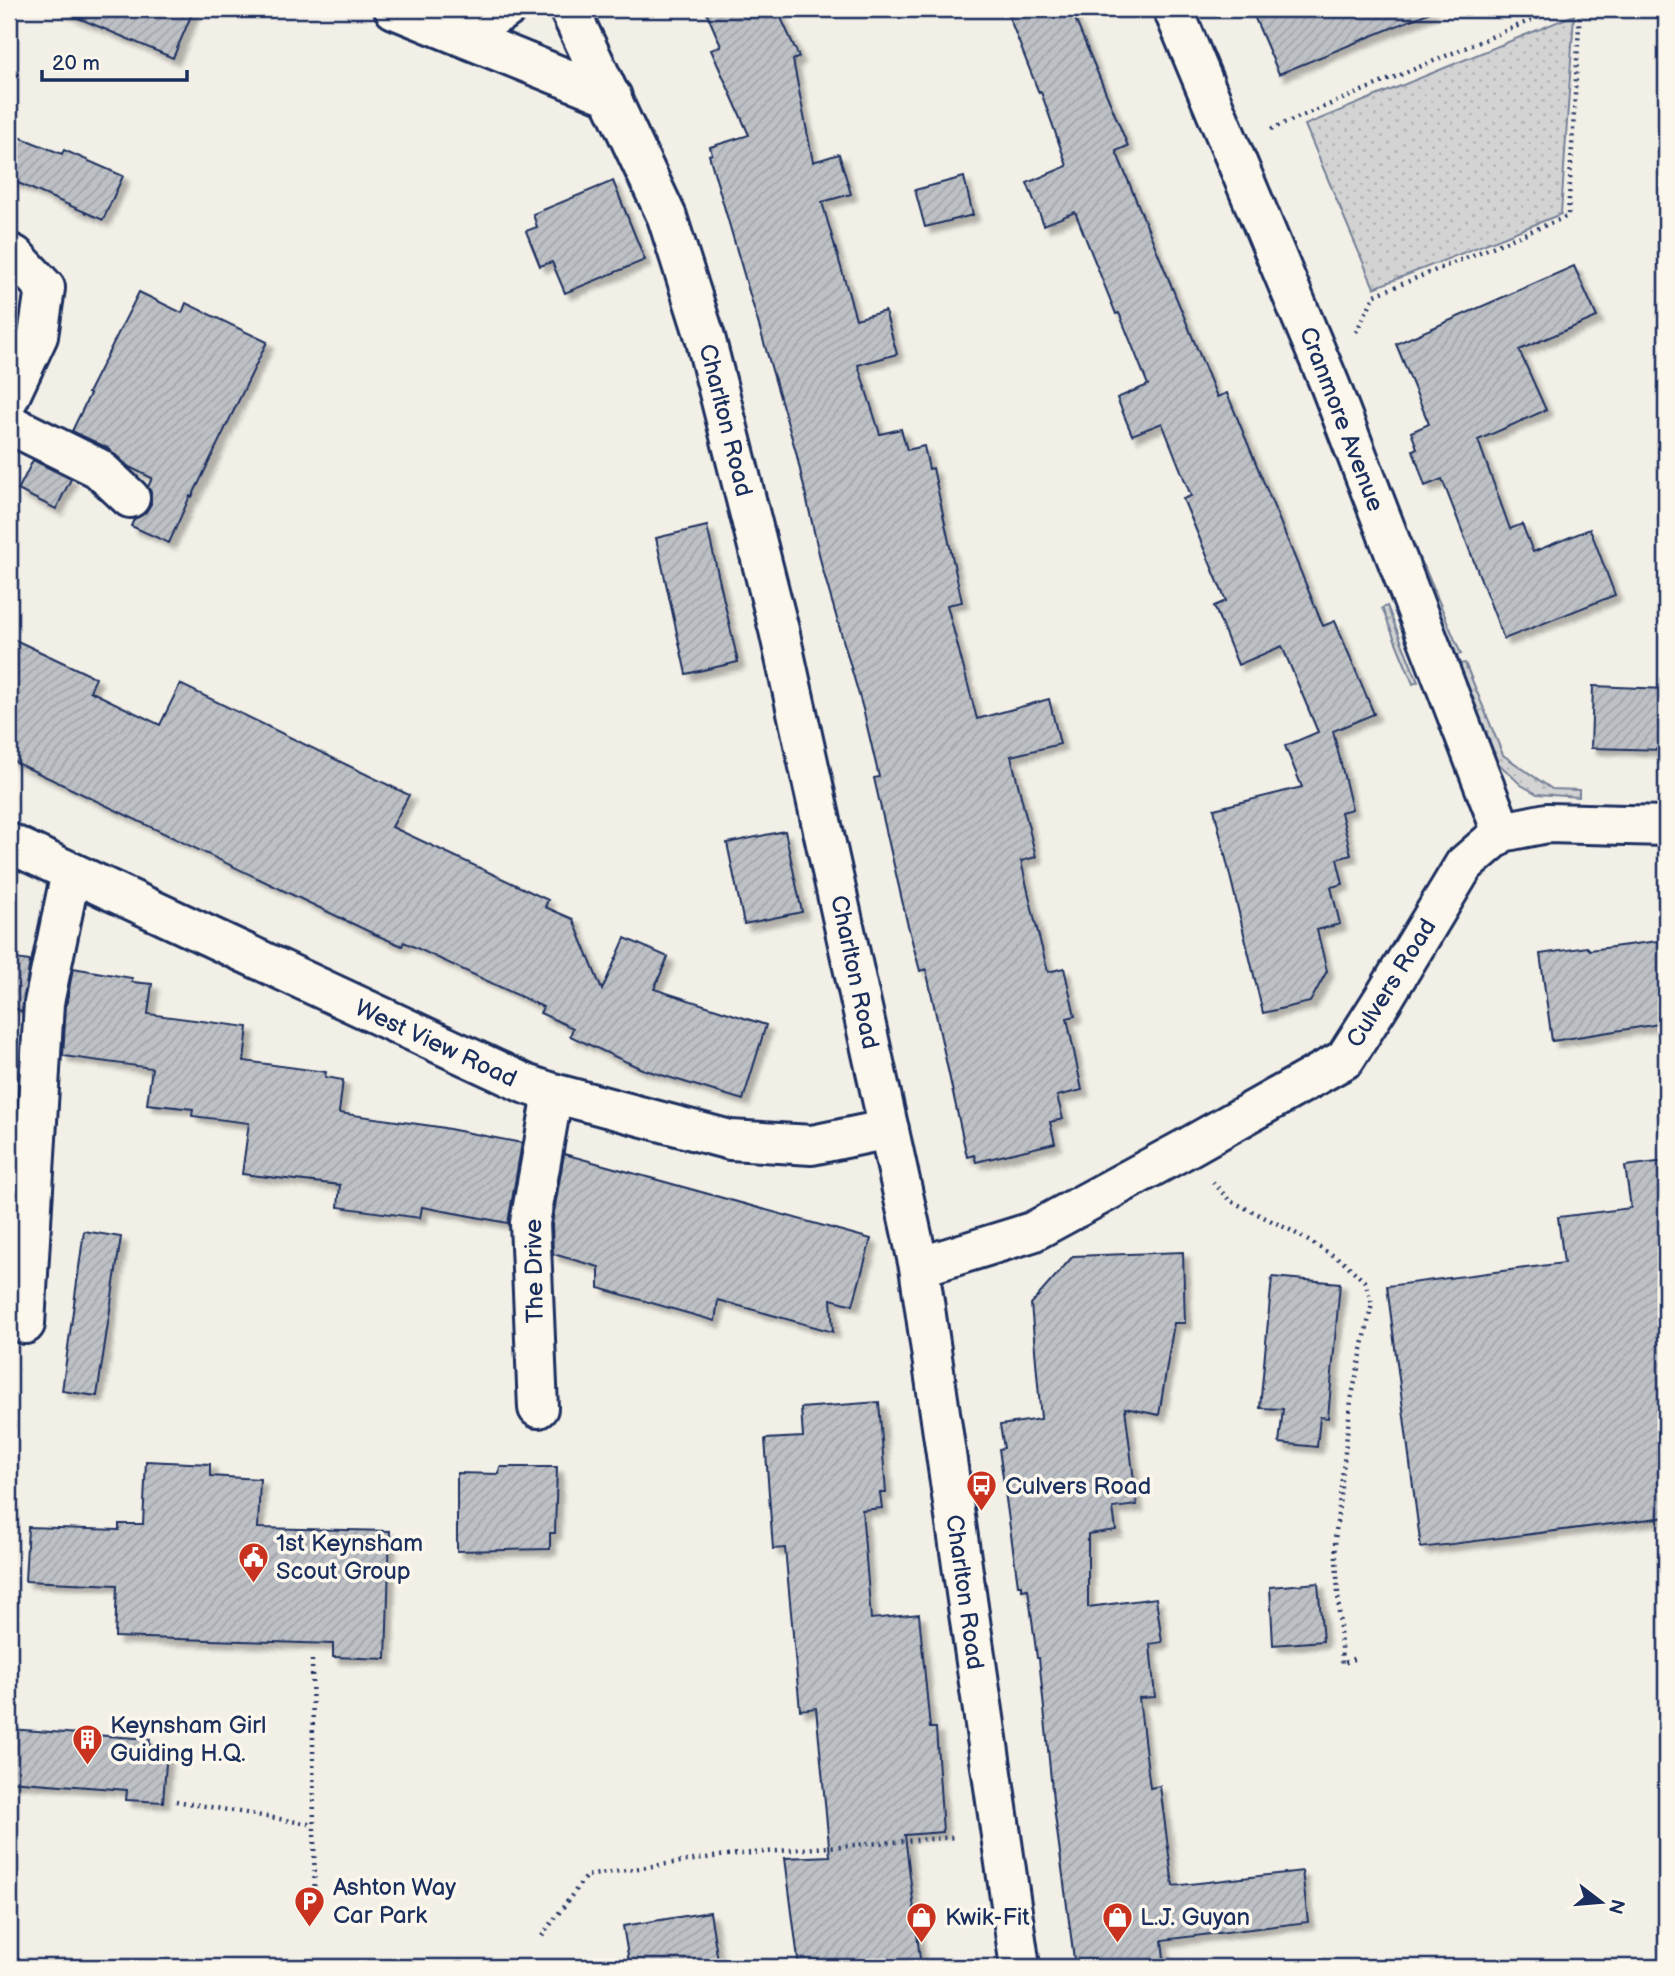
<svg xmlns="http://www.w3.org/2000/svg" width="1675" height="1976" font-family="'Balsamiq Sans',sans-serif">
<defs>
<pattern id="grass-dots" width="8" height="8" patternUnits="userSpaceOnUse" patternTransform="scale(1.75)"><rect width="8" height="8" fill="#d2d3d2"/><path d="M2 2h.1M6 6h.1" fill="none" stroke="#b4b5b7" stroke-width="1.8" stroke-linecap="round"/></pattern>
<pattern id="building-hatch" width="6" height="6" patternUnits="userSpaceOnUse" patternTransform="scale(1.75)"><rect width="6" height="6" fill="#bdc0c4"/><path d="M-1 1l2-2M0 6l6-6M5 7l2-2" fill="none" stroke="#a2a5ab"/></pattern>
<filter id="shadow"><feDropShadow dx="6" dy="6" stdDeviation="2" flood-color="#0004"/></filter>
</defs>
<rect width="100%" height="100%" fill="#f2efe6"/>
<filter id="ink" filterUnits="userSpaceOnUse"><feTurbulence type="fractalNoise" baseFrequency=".0143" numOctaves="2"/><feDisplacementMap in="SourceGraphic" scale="14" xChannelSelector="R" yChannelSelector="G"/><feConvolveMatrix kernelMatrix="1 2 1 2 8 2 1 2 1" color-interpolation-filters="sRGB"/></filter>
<g filter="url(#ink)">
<path fill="url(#grass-dots)" stroke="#768198" stroke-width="2" d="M1574,15L1561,214L1374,288L1305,125Z
M1424,566L1461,654L1454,656L1418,569Z
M1387,606L1418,682L1413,684L1382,608Z
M1465,663L1503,755L1552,789L1579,790V797L1537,794L1521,785L1498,763L1459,664Z"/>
<path fill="url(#building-hatch)" stroke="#1b2f5e" stroke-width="2" filter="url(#shadow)" d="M57,9H194L173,58Z
M705,9H777L799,57L793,60L813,162L839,154L851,194L822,202L856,319L885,311L897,354L858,365L880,434L901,429L907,450L924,446L929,469L933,468L962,602L947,605L977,719L1049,699L1060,744L1011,756L1036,857L1021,861L1034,917L1048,972L1064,968L1075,1016L1067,1018L1082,1090L1057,1096L1063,1119L1050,1122L1055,1143L976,1162L974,1155L967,1157L926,969L920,971L907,922L874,778L879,777L863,709L822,567L796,452L709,155L712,154L710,147L749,135L711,50L721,46Z
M1006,9H1071L1128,146L1116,151L1217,397L1227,393L1323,626L1335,621L1374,714L1333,731L1352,809L1341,812L1351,855L1337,859L1343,884L1331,887L1340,924L1317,930L1327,971L1310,1002L1263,1013L1214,809L1302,787L1285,746L1318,732L1282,646L1238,665L1214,606L1226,601L1183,499L1191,496L1162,423L1132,435L1117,398L1148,385L1119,313L1116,314L1075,212L1044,225L1027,183L1067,166L1041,92L1039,93Z
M1251,9H1432L1433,11L1279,74Z
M9,133L62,154L64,150L123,176L103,220L9,179Z
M964,177L973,215L925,227L915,190Z
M613,181L645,260L565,293L552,262L540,266L526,231L537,227L533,214Z
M1574,266L1597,317L1519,350L1546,410L1478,440L1510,529L1522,524L1533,552L1590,529L1615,595L1504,639L1442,479L1425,486L1413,450L1417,448L1411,432L1429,424L1396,344Z
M139,292L182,313L186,303L267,342L192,497L190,496L169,543L131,526L134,519L145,513L151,504V492L148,487L152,478L129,467L108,448L72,431L90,394L88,393Z
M33,460L71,479L56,509L18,490Z
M707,526L738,662L686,674L656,538Z
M9,637L96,678L90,691L160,725L180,684L409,795L392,827L548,900L545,907L573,919L602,990L625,938L668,957L654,989L766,1025L743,1100L642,1069L570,1036L573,1028L540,1013L543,1007L404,942L402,946L374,934L9,759Z
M1593,686L1666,689V750L1591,748Z
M785,831L802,912L744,924L727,843Z
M1666,940V1023L1552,1041L1540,954L1587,947L1590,950Z
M9,958L30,961L22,1012L9,1005Z
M73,968L132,978V982L152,984L148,1014L248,1027L244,1061L326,1072L325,1077L343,1080L339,1113L439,1127L522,1143L508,1223L422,1207L420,1218L338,1207L340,1185L242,1174L249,1123L192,1116L193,1109L147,1104L152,1068L63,1056L66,1006Z
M564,1154L871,1239L853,1305L831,1299L833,1332L718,1300L715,1321L599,1288V1267L553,1254L552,1224Z
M1666,1161V1517L1421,1548L1387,1286L1564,1263L1558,1217L1631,1208L1625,1166Z
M84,1231L121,1237L97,1396L62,1391Z
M1183,1252L1185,1323H1174L1159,1415L1125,1408L1137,1505L1113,1508L1116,1530L1088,1534V1607L1156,1598L1162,1642L1150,1644L1155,1697L1139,1698L1150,1788L1160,1786L1173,1886L1302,1871L1308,1922L1162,1940L1165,1967H1075L1053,1800L1039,1658H1037L1028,1589L1022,1590V1585H1018L999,1449L1004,1448L1000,1425L1041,1419L1031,1304L1073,1256Z
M1272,1277L1340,1283L1328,1418L1320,1417L1317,1447L1279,1443L1283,1409L1260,1408Z
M879,1402L886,1493H880L882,1508L862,1510L871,1619L919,1614L930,1728H936L943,1832L905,1835L921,1967H799L785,1858L830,1856L816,1708L800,1710L785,1548L773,1549L765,1439L803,1437L801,1408Z
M146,1461L210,1464V1476L260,1479L258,1528L390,1531L386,1659L333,1657V1644L115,1637L117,1585L25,1581L28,1527L119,1530V1524H143Z
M500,1467H557L555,1533H550V1549L457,1551V1473L499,1474Z
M1318,1583L1323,1641L1273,1645L1270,1587Z
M9,1729L150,1739L149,1749L167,1751L163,1802L126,1800L127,1790L9,1781Z
M710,1912L719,1967H630L623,1926Z"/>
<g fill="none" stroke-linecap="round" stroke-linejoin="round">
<defs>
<path id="minor" d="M394,9L612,97
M569,9L667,217L705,337L779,630L919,1267L1020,1967
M1173,9L1330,385L1502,832
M459,35L506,9
M9,253L15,256L45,288L38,336L9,398
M9,424L98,468L130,498
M9,843L526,1084L553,1093L730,1140L812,1145L889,1129
M919,1267L1032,1232L1185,1149L1345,1059L1385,996L1464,865L1502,832L1547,823L1666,826
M25,1324L44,1003L71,872
M538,1408L530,1223L553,1093"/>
</defs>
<use href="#minor" stroke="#1b2f5e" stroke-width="44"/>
<path stroke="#1b2f5e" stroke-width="4.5" stroke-dasharray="2 5" stroke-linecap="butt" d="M1271,129L1558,9
M1356,332L1375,295L1568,216L1580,9
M1213,1182L1229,1200L1290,1230L1344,1262L1365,1282L1372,1304L1351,1400L1335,1540L1342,1664L1358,1657
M312,1660L315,1917
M176,1801L314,1825
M542,1936L586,1876L727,1855L956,1837"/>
<use href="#minor" stroke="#fbf7ec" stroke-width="38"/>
</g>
</g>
<defs>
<symbol id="bus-pin" viewBox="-11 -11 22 30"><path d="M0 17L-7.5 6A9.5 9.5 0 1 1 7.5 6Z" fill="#c8321e" stroke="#fbf7ec"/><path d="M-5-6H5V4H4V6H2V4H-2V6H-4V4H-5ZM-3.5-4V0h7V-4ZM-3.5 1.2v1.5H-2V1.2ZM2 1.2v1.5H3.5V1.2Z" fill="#fff"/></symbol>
<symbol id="civic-pin" viewBox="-11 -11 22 30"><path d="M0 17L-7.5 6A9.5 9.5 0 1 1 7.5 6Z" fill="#c8321e" stroke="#fbf7ec"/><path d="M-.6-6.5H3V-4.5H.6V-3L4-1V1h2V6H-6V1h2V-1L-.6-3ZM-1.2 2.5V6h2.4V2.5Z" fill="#fff"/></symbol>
<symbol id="building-pin" viewBox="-11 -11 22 30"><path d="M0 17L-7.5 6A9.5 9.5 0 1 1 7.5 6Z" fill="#c8321e" stroke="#fbf7ec"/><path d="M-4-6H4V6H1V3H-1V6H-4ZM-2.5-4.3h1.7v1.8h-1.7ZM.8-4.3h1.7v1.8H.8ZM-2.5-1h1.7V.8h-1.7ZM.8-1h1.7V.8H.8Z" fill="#fff"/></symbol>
<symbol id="parking-pin" viewBox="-11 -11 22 30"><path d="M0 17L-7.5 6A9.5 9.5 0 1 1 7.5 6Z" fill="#c8321e" stroke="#fbf7ec"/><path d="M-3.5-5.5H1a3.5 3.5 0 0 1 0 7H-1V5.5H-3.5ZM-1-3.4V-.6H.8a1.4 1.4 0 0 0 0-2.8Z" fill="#fff"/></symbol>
<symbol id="shop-pin" viewBox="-11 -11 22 30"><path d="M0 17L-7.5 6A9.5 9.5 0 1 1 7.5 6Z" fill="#c8321e" stroke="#fbf7ec"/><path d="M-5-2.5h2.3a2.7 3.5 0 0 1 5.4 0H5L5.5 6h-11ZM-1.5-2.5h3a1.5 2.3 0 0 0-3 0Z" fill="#fff"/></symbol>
</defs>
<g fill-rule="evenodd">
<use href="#bus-pin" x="964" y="1468" width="35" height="47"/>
<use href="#civic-pin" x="236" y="1540" width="35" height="47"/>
<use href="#building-pin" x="70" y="1722" width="35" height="47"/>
<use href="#parking-pin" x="292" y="1884" width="35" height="47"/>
<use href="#shop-pin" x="904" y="1900" width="35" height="47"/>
<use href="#shop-pin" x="1100" y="1900" width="35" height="47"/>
</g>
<g text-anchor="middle" stroke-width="7" stroke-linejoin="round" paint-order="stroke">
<g font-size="24" fill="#1b2f5e" stroke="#fbf7ec">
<text transform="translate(1342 419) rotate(69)" y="8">Cranmore Avenue</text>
<text transform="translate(726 420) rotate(76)" y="8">Charlton Road</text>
<text transform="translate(855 972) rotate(78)" y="8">Charlton Road</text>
<text transform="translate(1391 983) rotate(-58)" y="8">Culvers Road</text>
<text transform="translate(436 1043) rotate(25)" y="8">West View Road</text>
<text transform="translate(534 1271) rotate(-91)" y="8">The Drive</text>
<text transform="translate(965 1592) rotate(82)" y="8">Charlton Road</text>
</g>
<g font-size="24" fill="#1b2f5e" stroke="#fbf7ec" text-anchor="start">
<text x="1005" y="1494">Culvers Road</text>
<text x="276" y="1551">1st Keynsham<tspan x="276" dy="28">Scout Group</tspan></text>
<text x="110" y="1733">Keynsham Girl<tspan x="110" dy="28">Guiding H.Q.</tspan></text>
<text x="333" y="1895">Ashton Way<tspan x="333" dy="28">Car Park</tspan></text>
<text x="945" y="1925">Kwik-Fit</text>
<text x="1140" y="1925">L.J. Guyan</text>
</g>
</g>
<rect width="1675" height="1976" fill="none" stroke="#fbf7ec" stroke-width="35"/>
<rect x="18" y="18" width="1640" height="1941" fill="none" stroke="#1b2f5e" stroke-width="2.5" filter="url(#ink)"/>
<g transform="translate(1601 1902) rotate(106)" stroke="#fbf7ec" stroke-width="5" paint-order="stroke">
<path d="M0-5L12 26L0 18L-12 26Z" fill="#1b2f5e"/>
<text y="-10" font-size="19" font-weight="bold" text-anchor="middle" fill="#1b2f5e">N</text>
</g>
<path d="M42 70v10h145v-10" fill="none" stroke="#1b2f5e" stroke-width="3.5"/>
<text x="52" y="70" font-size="21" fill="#1b2f5e" stroke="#fbf7ec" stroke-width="5" paint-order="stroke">20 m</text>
</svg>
